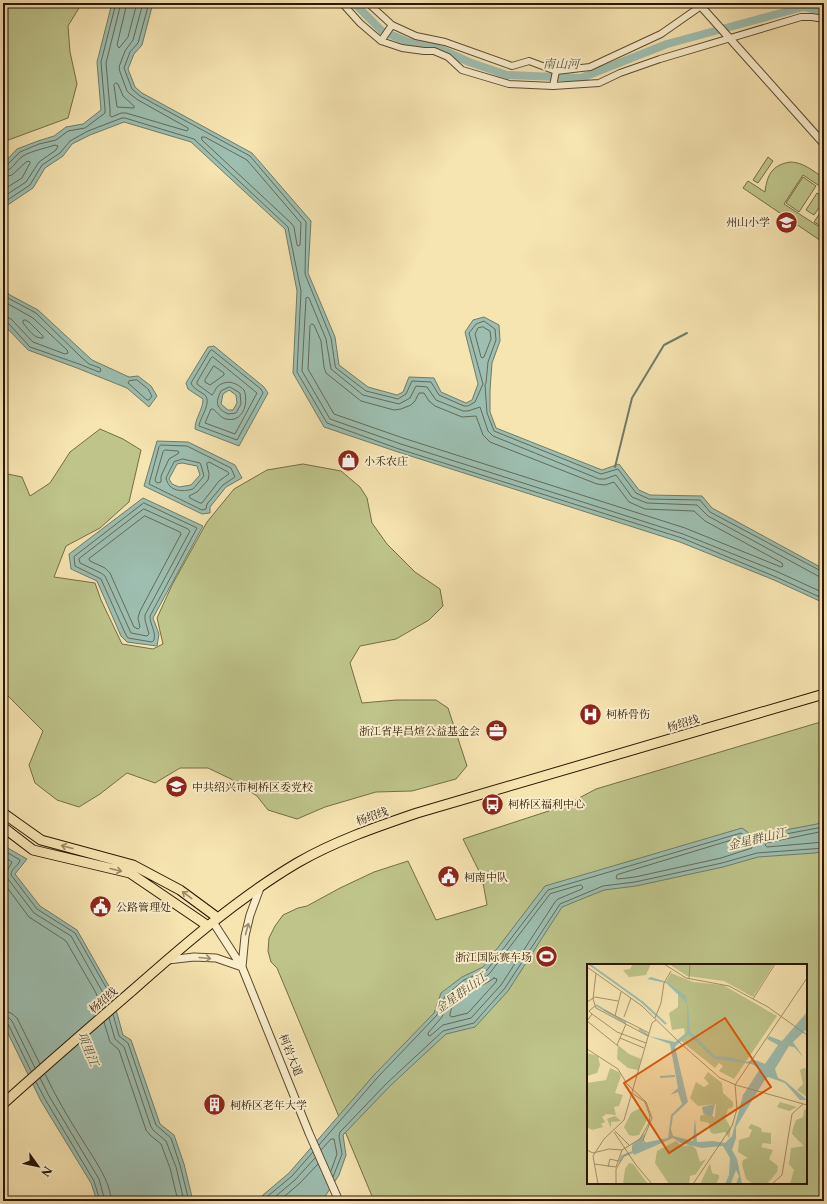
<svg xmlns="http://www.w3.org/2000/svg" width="827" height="1204" font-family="'Libre Caslon Text','Noto Serif SC',serif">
<rect width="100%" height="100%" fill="#f6e4b1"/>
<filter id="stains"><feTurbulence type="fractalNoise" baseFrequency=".005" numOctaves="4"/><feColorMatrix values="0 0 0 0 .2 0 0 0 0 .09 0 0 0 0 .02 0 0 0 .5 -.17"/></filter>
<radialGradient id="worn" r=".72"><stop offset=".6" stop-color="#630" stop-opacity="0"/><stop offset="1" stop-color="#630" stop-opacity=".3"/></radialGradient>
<path fill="#bec48a" stroke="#746d46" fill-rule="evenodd" d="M3,3H82L68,26L70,52L77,84L68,118L3,142Z
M768,157L773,161L758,183L753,180Z
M790,162C803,162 813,171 824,178V189L803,175L784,204L824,230V243L743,188L748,181L765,192C767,175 772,165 790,162Z
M803,177L816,186L799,212L786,203Z
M817,193L824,198V200L814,215L806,210Z
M824,207V228L814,222Z
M100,429L123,439L141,450L129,502L100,528L66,546L54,577L95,583L101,600L122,644L153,649L163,644L157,618L172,585L207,522L234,489L267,470L303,464L341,471L360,487L367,498L372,523L387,544L415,572L440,589L443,606L429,620L396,639L360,646L350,663L362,703L396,700H436L448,708L467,766L456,779L412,791L376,792L325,807L297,819L268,810L257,796L231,779L208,768H180L155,783L127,773L100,794L79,807L57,800L35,783L29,765L43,731L3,691V473L22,477L30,496L50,483L70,452Z
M824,721V1201H374L277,968L271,962L268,951L269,938L275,926L283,915L298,908L307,906L340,888L374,872L408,861L436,920L487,905L482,877L463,839L564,806L596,789ZM588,965H806V1183H588Z"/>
<path fill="#9dbeb0" stroke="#6f7b6a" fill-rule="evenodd" d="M112,3H153L142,45L134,54L128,69L135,87L142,93L252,153L311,221L308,273L335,337L339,365L368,387L397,395L403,392L409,377L434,378L441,392L466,403L472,400L478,384L465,332L473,320L484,317L499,325L500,341L492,363L490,390V412L496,428L602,470L619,464L639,490L650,495L702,496L712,508L824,569V603L774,580L680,542L398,452L324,427L293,373L297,291L285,229L191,142L124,122L90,135L72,144L63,156L45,168L33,188L3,208V164L17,149L38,141L54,136L66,127L83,124L101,110L97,62Z
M3,289L10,295L38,310L92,360L129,377L138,376L151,386L157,396L149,407L127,388L77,368L28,350L3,324Z
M214,346L264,387L268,393L239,446L195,429C195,418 203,410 203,399L188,389L186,383L208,347ZM229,390L236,395L237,403L233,410H228L221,404L223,394Z
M157,441L188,442L235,465L242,478L226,487L210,507V513L202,514L144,486ZM182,463L197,466L200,475L191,485L179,487L172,484L169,479L177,464Z
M143,498L203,526L153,618L159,634L157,646L127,642L121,636L97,581L71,569L69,554Z
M824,821V851L815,853L758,857L723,867L636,886L604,890L562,907L508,991L475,1027L446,1034L390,1086L343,1135L346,1155L339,1175L322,1201H256L289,1173L374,1075L434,1013L441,993L462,977L483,967L545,886L742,828L753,836L817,824Z
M3,844L6,847L27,859L15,874L40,906L77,930L110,988L123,1035L131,1040L160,1124L174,1135L184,1164L193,1201H97L91,1183L41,1101L3,1023Z"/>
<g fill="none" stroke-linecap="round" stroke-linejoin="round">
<path stroke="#646a59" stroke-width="1" d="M121,3L106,63L110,109V116L112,117L121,113H126L187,131L188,130V128L138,100L130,94L127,91L120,72L119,67L125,51L133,40L143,3
M127,3L117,45L119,48L120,47L128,37L137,3
M149,3L138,43L130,52L124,68L132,89L140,96L250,156L306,222L305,274L331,338L335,365L336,368L366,391L398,399L406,394L412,381L431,382L439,395L464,406H468L475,402L483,384L469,333L476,324L484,321L495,329L496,340L488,362L486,383L485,385L487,413L494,431L601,474L618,469L636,493L649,499L700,500L710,512L821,571L824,572
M116,83L118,84L123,96L134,106V108L117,107L114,85Z
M202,137H205L247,160L301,223L300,245L298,246L297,245L294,227L291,223L202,140Z
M3,166L7,165L20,152L39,144L56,140L68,131L85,128L105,113V109L101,62L116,3
M3,171C13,171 15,161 23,156C31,151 46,148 55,145L58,146L56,150L39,162L26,182L3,197
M3,177L12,175L26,162L29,161L30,162V163L22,178L3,190
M3,203L30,185L42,165L60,153L70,141L88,131L122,118H125L194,139L288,227L301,291L297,372L327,423L399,449L682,538L776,577L824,599
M3,294L8,298L36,313L81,357L89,364L100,368L101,371L99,372L79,364L30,347L8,323L3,321
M3,301L33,318L67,350L68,353L65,354L33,342L11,319L7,317L3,316
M25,320L29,322L43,336V338C34,339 29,330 23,323V321Z
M312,324L314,325L321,341L324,367L326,373L361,401L394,410L401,409L411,405L415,401L419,393H424L429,401L435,406L462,417L476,416L483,435L490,442L597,484L605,485L614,482L629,502L645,509L694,511L705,521L782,563L783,566L781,567L685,528L403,438L334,414L308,369L310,326Z
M483,327L490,331L491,339L484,357L482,358L481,357L475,334L478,328Z
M212,350L261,389L263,393L237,440L199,426C200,417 212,403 205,395C200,391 193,389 191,383L210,351Z
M213,357L257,393L235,434L205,423L211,409H213C217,412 221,418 226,419C243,423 249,403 244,390C236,382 226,379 217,387C215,390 214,393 212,395L197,384V382L211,358Z
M214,366L224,373V375L210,385L205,382V380Z
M137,380L148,389L152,396L149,400H147L128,383L129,381Z
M230,387L240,393L241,404L236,413L228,414C216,408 215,403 221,391Z
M161,445L187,446L231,468L235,477L223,485L207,504L206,509L202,510L149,484L159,447Z
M165,450L178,451L179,453L169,459L161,476V482L158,483L156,482L155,480L163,452Z
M183,459L200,463L201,465L204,476L193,489C182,492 169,492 166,478L174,462Z
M207,463L209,462L228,472L229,474L219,481L202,503H200L190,498L189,496L197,492L208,480L209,475Z
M144,503L195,527L197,528L150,616C150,625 156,631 154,640L152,642L128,638L125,633L101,579L75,566L74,557Z
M144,509L188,529L190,531L145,615V620L149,634L147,636L131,633L105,576L101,573L80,563L79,559Z
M145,516L180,532L181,534L140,611L138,618L140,627L138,629L134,627L110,573L105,568L90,561L89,559Z
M824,577L818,576L708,516L697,505L647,503L632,497L616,475L605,479H599L493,436L488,431L480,407L468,411H463L436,400L427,387L416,386L410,398L399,404L363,395L331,369L326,339L309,298L307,297L306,298L302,371L330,419L401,444L683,534L778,572L824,593
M824,831L766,843L765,845L767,847L824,842
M739,838L752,846V848L721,858L635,877L618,879L616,878L617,875Z
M3,850L20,860C19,866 11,868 11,875L37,909L75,933L107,989L110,1002
M3,856L12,862L7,871L6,875L8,879L34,913L71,936L102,991L106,1006
M3,882L29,917L66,941L96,993L101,1010
M581,885L583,887L582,889L558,899L555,902L501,985L471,1018L443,1025L430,1036L428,1035V1033L442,1017L449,998L466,984L487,976L490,973L550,894Z
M494,978L497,979L496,982L468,1013L452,1017L450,1016V1014C451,1010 452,1005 454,1002C465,989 482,988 494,978Z
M3,1011L11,1013L17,1018L40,1064
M113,1014L119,1036L128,1043L156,1125L171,1138L180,1165L189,1201
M3,1017L9,1018L12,1021L35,1068
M109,1018L115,1039L124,1047L151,1127L154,1131L166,1141L176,1167L184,1201
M3,1022H6L8,1024L31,1071
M104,1022L110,1042L119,1050L146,1130L150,1135L161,1144L170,1168L178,1201
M45,1074C56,1097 69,1119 83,1141C93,1158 111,1181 111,1201
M40,1078L49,1096L99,1179L105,1201
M36,1082L45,1099L94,1181L100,1201
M319,1145L377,1078L437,1015L445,996L464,980L487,970L548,890L741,833L750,840H753L818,828L824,825
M321,1150L331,1139H334L337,1154L331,1171
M333,1177L342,1154L339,1136L340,1132L387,1083L443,1031L474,1023L505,988L560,904L603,886L635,882L722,863L757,853L824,848
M262,1201L292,1176L313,1152
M270,1201L295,1180L315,1158
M279,1201L300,1183L318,1164"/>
<path stroke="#6f7b6a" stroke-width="2" d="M615,467L632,398L664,345L687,333"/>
<path stroke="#9dbeb0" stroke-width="8" d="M354,3L382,31L408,42L434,46L469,62L507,75L581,78L667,44L803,7L824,11"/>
<defs>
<path id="minor" d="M342,3L360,23L381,41L402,48L424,51H434L448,57L462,70L509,84L553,86L599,83L620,73L660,59L801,17H812L824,19
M368,3L392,25L416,36L445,42L512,66L529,61L556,71L590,67L661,34L701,6
M381,41L392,25
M553,86L556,71"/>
<path id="tertiary" d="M698,3L824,144
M213,922L242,967L309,1133L339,1201
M168,960L194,957L216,958L242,967
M242,967L245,936L250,915L260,888"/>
<path id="primary" d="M3,813L41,840L133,865L180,890L218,918
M3,827L33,850L130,873L208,926
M3,1104C46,1065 89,1028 133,990C184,945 238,898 297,863C335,841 376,827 417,813L824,694"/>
</defs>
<use href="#minor" stroke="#5e4a2e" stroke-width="8"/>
<use href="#tertiary" stroke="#5e4a2e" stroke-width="9"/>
<use href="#primary" stroke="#2b1602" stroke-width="11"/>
<use href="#minor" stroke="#f9edcc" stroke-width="6"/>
<use href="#tertiary" stroke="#f9edcc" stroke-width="7"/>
<use href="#primary" stroke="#f6e4b1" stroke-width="9"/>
</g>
<defs><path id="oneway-shaft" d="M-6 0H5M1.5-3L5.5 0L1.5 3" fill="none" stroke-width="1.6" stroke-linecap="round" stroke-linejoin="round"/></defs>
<g stroke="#9b8762">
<use href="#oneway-shaft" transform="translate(67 847) rotate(-165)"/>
<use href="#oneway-shaft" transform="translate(116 870) rotate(14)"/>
<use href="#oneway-shaft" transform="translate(187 895) rotate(-143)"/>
</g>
<g stroke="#9c8c71">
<use href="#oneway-shaft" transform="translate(247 929) rotate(-75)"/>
<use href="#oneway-shaft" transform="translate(205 958) rotate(5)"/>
</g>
<defs>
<symbol id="school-disc" viewBox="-11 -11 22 22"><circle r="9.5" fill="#8f2418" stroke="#f9edcc"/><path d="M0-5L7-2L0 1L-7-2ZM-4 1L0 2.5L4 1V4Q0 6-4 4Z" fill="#fff"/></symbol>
<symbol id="shop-disc" viewBox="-11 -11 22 22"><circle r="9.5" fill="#8f2418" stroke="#f9edcc"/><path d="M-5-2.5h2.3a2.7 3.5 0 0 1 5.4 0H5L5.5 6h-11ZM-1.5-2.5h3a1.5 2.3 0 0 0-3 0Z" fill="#fff"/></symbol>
<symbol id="hospital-disc" viewBox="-11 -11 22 22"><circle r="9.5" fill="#8f2418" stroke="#f9edcc"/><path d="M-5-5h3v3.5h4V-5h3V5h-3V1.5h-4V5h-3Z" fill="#fff"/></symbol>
<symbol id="office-disc" viewBox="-11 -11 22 22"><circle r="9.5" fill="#8f2418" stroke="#f9edcc"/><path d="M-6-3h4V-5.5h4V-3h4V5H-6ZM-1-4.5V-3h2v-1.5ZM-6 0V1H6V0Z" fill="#fff"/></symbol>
<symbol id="university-disc" viewBox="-11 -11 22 22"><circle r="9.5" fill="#8f2418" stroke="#f9edcc"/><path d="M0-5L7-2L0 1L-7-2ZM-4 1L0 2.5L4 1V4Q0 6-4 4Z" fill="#fff"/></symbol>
<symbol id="bus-disc" viewBox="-11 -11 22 22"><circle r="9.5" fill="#8f2418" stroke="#f9edcc"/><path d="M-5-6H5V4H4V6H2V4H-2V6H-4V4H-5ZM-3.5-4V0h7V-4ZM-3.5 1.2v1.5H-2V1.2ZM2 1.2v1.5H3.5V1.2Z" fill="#fff"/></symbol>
<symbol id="civic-disc" viewBox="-11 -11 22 22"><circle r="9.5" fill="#8f2418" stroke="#f9edcc"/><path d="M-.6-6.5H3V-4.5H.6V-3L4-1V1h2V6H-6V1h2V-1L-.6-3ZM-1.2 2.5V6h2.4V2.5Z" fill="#fff"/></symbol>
<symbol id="stadium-disc" viewBox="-11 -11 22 22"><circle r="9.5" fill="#8f2418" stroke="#f9edcc"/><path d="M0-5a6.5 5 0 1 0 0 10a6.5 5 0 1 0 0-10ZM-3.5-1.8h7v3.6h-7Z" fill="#fff"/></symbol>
<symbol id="building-disc" viewBox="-11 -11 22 22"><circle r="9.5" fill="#8f2418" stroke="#f9edcc"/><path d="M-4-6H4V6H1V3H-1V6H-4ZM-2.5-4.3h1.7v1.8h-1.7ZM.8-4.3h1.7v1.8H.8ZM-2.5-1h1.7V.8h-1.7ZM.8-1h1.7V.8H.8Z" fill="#fff"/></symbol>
</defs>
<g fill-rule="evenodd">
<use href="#school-disc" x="774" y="210" width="25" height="25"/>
<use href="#shop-disc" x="336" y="448" width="25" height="25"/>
<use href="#hospital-disc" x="578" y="702" width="25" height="25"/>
<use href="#office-disc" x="484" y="718" width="25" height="25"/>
<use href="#university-disc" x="164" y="774" width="25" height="25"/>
<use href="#bus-disc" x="480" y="792" width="25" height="25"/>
<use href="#civic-disc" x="436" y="864" width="25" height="25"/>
<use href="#civic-disc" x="88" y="894" width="25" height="25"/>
<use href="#stadium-disc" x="534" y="944" width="25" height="25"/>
<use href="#building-disc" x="202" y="1092" width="25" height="25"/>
</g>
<g text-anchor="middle" stroke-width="4" stroke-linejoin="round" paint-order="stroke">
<g font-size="11" fill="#2b1602" stroke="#f9edcc" text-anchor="start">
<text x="770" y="226" text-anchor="end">州山小学</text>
<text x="364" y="465">小禾农庄</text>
<text x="606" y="718">柯桥骨伤</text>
<text x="480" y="735" text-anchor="end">浙江省毕昌煊公益基金会</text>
<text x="192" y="791">中共绍兴市柯桥区委党校</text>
<text x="508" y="808">柯桥区福利中心</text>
<text x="464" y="881">柯南中队</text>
<text x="116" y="911">公路管理处</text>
<text x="532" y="961" text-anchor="end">浙江国际赛车场</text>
<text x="230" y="1109">柯桥区老年大学</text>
</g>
<g font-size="11" fill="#2b1602" stroke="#f9edcc">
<text transform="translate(683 723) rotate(-16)" y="4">杨绍线</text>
<text transform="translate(372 816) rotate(-19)" y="4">杨绍线</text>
<text transform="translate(103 1000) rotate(-41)" y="4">杨绍线</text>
<text transform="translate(291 1055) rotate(68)" y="4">柯岩大道</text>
</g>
<g font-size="12" font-style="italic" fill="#53513f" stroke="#f9edcc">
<text transform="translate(561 64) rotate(1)" y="4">南山河</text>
<text transform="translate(757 839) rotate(-13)" y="4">金星群山江</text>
<text transform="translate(461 993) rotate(-36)" y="4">金星群山江</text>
<text transform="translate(88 1049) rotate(68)" y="4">项里江</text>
</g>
</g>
<g transform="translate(587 964)">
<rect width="220" height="220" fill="#f6e4b1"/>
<path d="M46,0H63V2L59,11L42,13L36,6L43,5ZM82,0H187L166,33L137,17L100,12ZM84,9L106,18L136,21L190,52L147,115L132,107L136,102L132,99L128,104L93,76L98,71L97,64L85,66L82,49L91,43V28L79,18ZM31,81L42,90L54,95L51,106L41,104L30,95ZM0,89L11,92L13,101L10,109L0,112ZM23,104L32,108L34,112L28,129L36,131L32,142L27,143L29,151L19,150L15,153L18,158L14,160L16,163L5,166L0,163V119L19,116ZM217,104L220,105V133L210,126L216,120L213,106ZM121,108L135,119L136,129L146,138V143L141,145L138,154L144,164L142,174L138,168L127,170L123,168L122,159L113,157V152L118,150L128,153L129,140L111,142L103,134L109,118L117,123L122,120L117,114ZM193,138L210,143L202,147L190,143ZM51,145H55L60,156L52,171L46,172L42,171L37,163L44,149ZM220,145V220H203L207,206L202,200L204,184L217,182L205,170L206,164L209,156L216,153L217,146ZM28,152L34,157L24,158V164L20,155ZM164,160L174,164L175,168L184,169V180L176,179L174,183L186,186L182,195L191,202L190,208L180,220H166L159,215L155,200L156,196L161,194L151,188L152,176L162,173L165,166L161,164ZM89,177L95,182L104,181L109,185L113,198L119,195L109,210L103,212L102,220H82L68,199L70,187ZM42,199L46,200L61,220H36L38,205ZM123,199L125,209L132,211V214L129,220H113Z" fill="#bec48a"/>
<path d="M64,13L80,18L99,32L101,41L103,67L128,92L143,93L159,98L168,96L178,100L191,81L180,75L182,72L195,77L220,48V65L206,78L217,94L207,83L202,82L188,105L191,114L198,117L220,136H213L198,119L181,113L177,117L149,163V174L145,186L150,195L155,220H149L152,212L149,206L144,219L138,220L142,211L143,194L136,182L115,184L94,179L86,174L47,191L45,187V181L58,169L56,179L81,174L84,151L95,140L91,128L83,131L91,124L83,80L61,72L88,78L100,68V39L79,19L60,15ZM101,70L127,95L165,100L173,105L156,131L145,172L138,179L126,177L110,178L108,154L106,177L86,172L84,165L86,152L101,138L88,83ZM128,140L125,153L116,149L115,143Z" fill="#9dbeb0" fill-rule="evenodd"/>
<path fill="none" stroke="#9dbeb0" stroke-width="2" d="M2,0L55,38L79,60M9,41L39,59M52,65L62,72M73,113L88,112M32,198L35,192L46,188"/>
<path fill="none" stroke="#a5926b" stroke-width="1" d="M77,0L99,14L142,22L181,43L220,71M0,3L55,42L92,78L133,114L149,121L220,141M9,9L6,35L9,44L61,72M102,15L103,0M166,35L188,0M0,38L8,33L31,37M17,46L62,69M5,50L2,47L8,42M28,52L34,28M37,53L44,34M68,54L74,39L77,19L84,7M0,57L5,50L30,68L59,79M0,57L31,82M33,74L57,84M30,81L39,60M0,85L31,105L40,120L59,138L65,154L56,176L58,179M148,121L220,14M28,167L42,181M27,168L49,201L65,220M0,186L6,189L22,185L35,186L53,175L62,159L63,152L58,138L45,129M7,200L29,203L35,186M21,203L23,195L31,197M11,220L6,192L17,175L37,156L65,59L69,56M29,220V205L37,192L42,190M106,220L145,162L150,145L148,120M185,220L195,211L205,150L216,140"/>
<path fill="#df560c" fill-opacity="0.15" stroke="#df560c" stroke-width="2" d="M138,54L184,123L82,189L37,119Z"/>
<rect width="220" height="220" fill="none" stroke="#2b1602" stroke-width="2"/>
</g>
<rect width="827" height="1204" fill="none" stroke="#f6e4b1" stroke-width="16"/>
<rect x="4" y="4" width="819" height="1196" fill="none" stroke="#2b1602" stroke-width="2"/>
<rect x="8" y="8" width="811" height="1188" fill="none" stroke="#2b1602"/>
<g transform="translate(38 1166) rotate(123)" stroke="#f9edcc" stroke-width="3" paint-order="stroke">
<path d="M0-3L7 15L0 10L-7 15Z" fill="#2b1602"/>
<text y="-6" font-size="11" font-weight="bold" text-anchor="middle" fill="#2b1602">N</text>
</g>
<rect width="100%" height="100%" filter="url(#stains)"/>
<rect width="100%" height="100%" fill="url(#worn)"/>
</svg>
